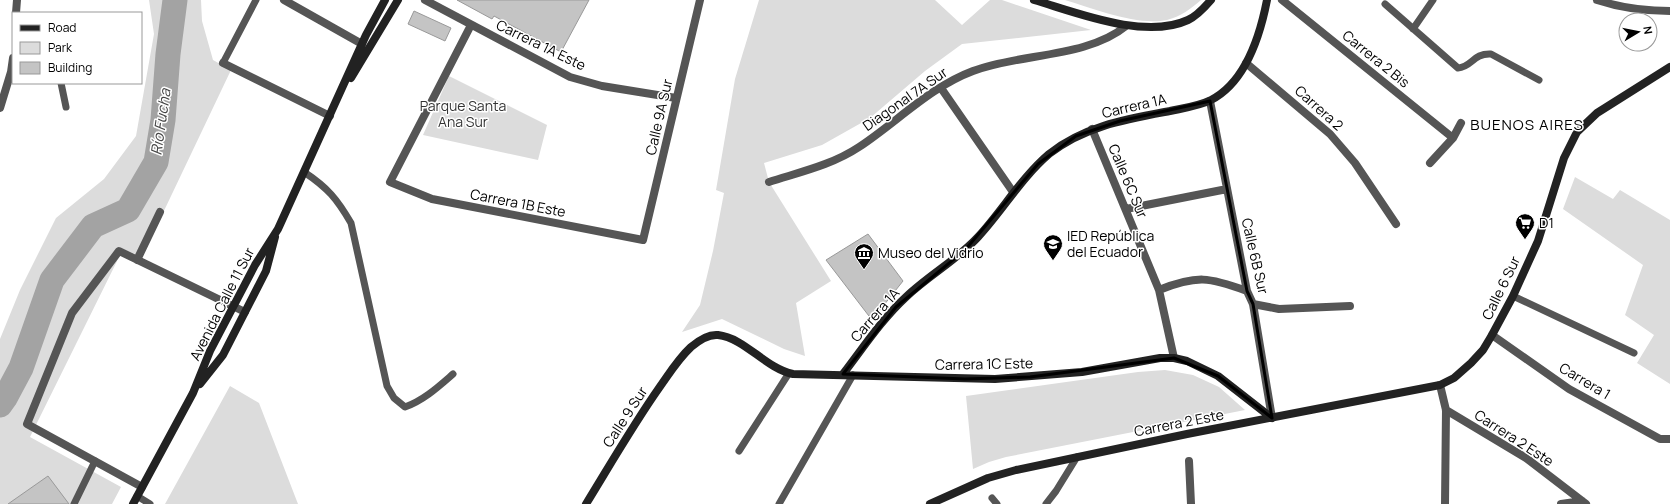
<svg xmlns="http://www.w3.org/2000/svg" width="1670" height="504" font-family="Manrope,sans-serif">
<rect width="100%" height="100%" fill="#fff"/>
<path fill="#dcdcdc" d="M149,0H201L202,21L213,60L231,70L142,257L123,249L30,437L121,487L112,504H0V339L20,290L56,218L104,179L136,136L154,34Z
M759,0H935L962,25L990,0H1002L1091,30L962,44L925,71L870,118L822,145L764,163L769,182L831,281L796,303L805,356L784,349L722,319L682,332L700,305L713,251L724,193L716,190L735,79Z
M1065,0H1201C1192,8 1180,17 1167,20C1137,26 1094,9 1065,0Z
M449,76L547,125L538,160L423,135Z
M1575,177L1613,199L1620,190L1670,220V384L1637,363L1654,335L1625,315L1643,265L1563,209Z
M1165,370L1193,375L1219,387L1245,410L1006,457L989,462L973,469L966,396L1138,372Z
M230,386L259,403L298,504H165Z"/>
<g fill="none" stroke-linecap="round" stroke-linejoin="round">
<path stroke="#a3a3a3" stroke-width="25" d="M0,405L5,398L21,368L52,280L93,226L128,210L156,162L163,120L168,54L175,0"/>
</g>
<path fill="#c4c4c4" stroke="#999" d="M457,0H589L561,52L494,16L492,19Z
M414,11L451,28L445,41L408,24Z
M868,234L903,281L872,320L826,260Z
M48,476L69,504H8Z"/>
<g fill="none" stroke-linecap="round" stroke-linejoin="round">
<path stroke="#555" stroke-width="7" d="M1385,4L1458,68C1472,67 1473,53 1491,54L1539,80
M1413,29L1433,0
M223,63L256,0
M61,83L66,107
M304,172C328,188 337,199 351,223L387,386L394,398L405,407C424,400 438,387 453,374
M1513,296L1634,353
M739,451L789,373
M137,496L150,504
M992,498L997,504
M74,504L95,461
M779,504L853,375
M1046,504L1056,491L1077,457"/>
<path stroke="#555" stroke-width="8" d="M284,0L362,44
M425,0L570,77L602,86L676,98
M1282,0L1453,138
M1597,0C1621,8 1645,11 1670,11
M16,13L17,0
M471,25L390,182L432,199L643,240L700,0
M223,63L330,116
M1246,63L1330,134L1355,163L1396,224
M941,88L1013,192
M1210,101L1247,291L1253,304L1272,418
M0,108L11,72L13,58
M1092,129L1159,290L1174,358
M1430,163L1453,138L1461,123
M769,182C800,172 832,165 859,147C897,122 930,87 973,71C1020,53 1087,58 1126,26
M1126,209L1227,189
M137,260L160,212
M1159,290C1197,275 1209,277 1247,291
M1253,304L1279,309L1350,306
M1492,335L1569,389L1660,439H1670
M1440,385L1446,410L1445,504
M1446,410L1526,458L1586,504
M1189,461L1191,504
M142,487L27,424L72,313L119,251L245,312
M1561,504L1582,501"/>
<path stroke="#222" stroke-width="8" d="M1034,0C1078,13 1145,40 1188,20C1197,16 1205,7 1211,0
M351,78L398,0
M843,374C863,348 882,319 906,297C929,275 957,260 978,237C1003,210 1021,178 1049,154C1084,126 1127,119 1170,111C1184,108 1199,106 1211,100C1246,82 1260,36 1267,0
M200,384L223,355L245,312L266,271L275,237
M133,504L193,393L210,351L255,265L278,229L366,35L385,0
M586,504C610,465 633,425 659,388C669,374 678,359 691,347C698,341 708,334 718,335C745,338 765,368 793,374L995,379L1082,372L1160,358H1174L1187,361L1218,376L1272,418
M930,504L988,478L1016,470L1187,434L1440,385L1454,378L1471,363L1483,350L1492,335L1513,296L1538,241L1564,158L1577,132L1597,113L1670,67"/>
</g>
<path fill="none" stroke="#000" stroke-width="3" stroke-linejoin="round" d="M1210,101L1247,291L1253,304L1272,418L1218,376L1174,358L1030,377L965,379L843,374L896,307L965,250L1038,164L1076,136L1120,121Z"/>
<defs>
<symbol id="supermarket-pin" viewBox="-11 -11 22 30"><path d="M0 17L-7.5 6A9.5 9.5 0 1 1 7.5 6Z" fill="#000" stroke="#fff"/><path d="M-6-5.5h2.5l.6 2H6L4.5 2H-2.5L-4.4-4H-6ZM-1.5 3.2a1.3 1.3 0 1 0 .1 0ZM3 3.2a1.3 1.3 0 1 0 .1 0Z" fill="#fff"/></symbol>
<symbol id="school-pin" viewBox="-11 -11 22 30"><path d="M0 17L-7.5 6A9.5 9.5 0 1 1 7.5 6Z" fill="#000" stroke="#fff"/><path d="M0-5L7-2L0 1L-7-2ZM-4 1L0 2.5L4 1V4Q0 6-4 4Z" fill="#fff"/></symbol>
<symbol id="museum-pin" viewBox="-11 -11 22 30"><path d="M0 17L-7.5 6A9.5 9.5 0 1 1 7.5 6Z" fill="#000" stroke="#fff"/><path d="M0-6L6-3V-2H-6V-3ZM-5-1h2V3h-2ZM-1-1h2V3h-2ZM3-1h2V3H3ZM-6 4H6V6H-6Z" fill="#fff"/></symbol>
</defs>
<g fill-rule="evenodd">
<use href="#supermarket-pin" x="1514" y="212" width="22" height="30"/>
<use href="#school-pin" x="1042" y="233" width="22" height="30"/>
<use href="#museum-pin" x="853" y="242" width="22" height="30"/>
</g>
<g text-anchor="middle" stroke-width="3" stroke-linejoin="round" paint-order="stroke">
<g font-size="14" fill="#000" stroke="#fff">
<text transform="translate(541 45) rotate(26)" y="5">Carrera 1A Este</text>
<text transform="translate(1376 59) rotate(39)" y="5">Carrera 2 Bis</text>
<text transform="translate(905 99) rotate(-35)" y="5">Diagonal 7A Sur</text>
<text transform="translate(1134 106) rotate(-13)" y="5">Carrera 1A</text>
<text transform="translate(1319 108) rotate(42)" y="5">Carrera 2</text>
<text transform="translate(659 117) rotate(-77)" y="5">Calle 9A Sur</text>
<text transform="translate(1128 181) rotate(67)" y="5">Calle 6C Sur</text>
<text transform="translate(518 203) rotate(11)" y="5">Carrera 1B Este</text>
<text transform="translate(1255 256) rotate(77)" y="5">Calle 6B Sur</text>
<text transform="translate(1501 288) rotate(-64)" y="5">Calle 6 Sur</text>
<text transform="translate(222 304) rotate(-63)" y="5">Avenida Calle 11 Sur</text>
<text transform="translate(875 315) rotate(-49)" y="5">Carrera 1A</text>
<text transform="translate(984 364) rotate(-1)" y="5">Carrera 1C Este</text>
<text transform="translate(1585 381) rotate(31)" y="5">Carrera 1</text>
<text transform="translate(625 417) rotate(-57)" y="5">Calle 9 Sur</text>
<text transform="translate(1179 423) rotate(-11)" y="5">Carrera 2 Este</text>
<text transform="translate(1514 438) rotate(33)" y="5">Carrera 2 Este</text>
</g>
<g font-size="14" fill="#333" stroke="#fff">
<text x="463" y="111">Parque Santa<tspan x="463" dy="16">Ana Sur</tspan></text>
</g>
<g font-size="14" fill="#000" stroke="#fff" text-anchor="start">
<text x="1539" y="228">D1</text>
<text x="1067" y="241">IED República<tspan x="1067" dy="16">del Ecuador</tspan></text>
<text x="878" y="258">Museo del Vidrio</text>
</g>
<g font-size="15" font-style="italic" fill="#444" stroke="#fff">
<text transform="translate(161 122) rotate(-82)" y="5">Río Fucha</text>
</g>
<g font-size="15" letter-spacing="1" fill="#000" stroke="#fff">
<text x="1527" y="130">BUENOS AIRES</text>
</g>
</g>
<rect x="12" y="12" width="130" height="72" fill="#ffffff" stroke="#999999"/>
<rect x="20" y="25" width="20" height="6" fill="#222222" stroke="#999999"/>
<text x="48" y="32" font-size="12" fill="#000000">Road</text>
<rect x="20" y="42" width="20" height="12" fill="#dcdcdc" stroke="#999999"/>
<text x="48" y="52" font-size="12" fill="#000000">Park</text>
<rect x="20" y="62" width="20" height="12" fill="#c4c4c4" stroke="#999999"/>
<text x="48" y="72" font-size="12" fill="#000000">Building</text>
<g transform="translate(1638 32) rotate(80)"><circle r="19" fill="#ffffff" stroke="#999999"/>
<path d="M0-3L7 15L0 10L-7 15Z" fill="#000000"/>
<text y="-6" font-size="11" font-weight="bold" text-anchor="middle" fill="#000000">N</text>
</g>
</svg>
